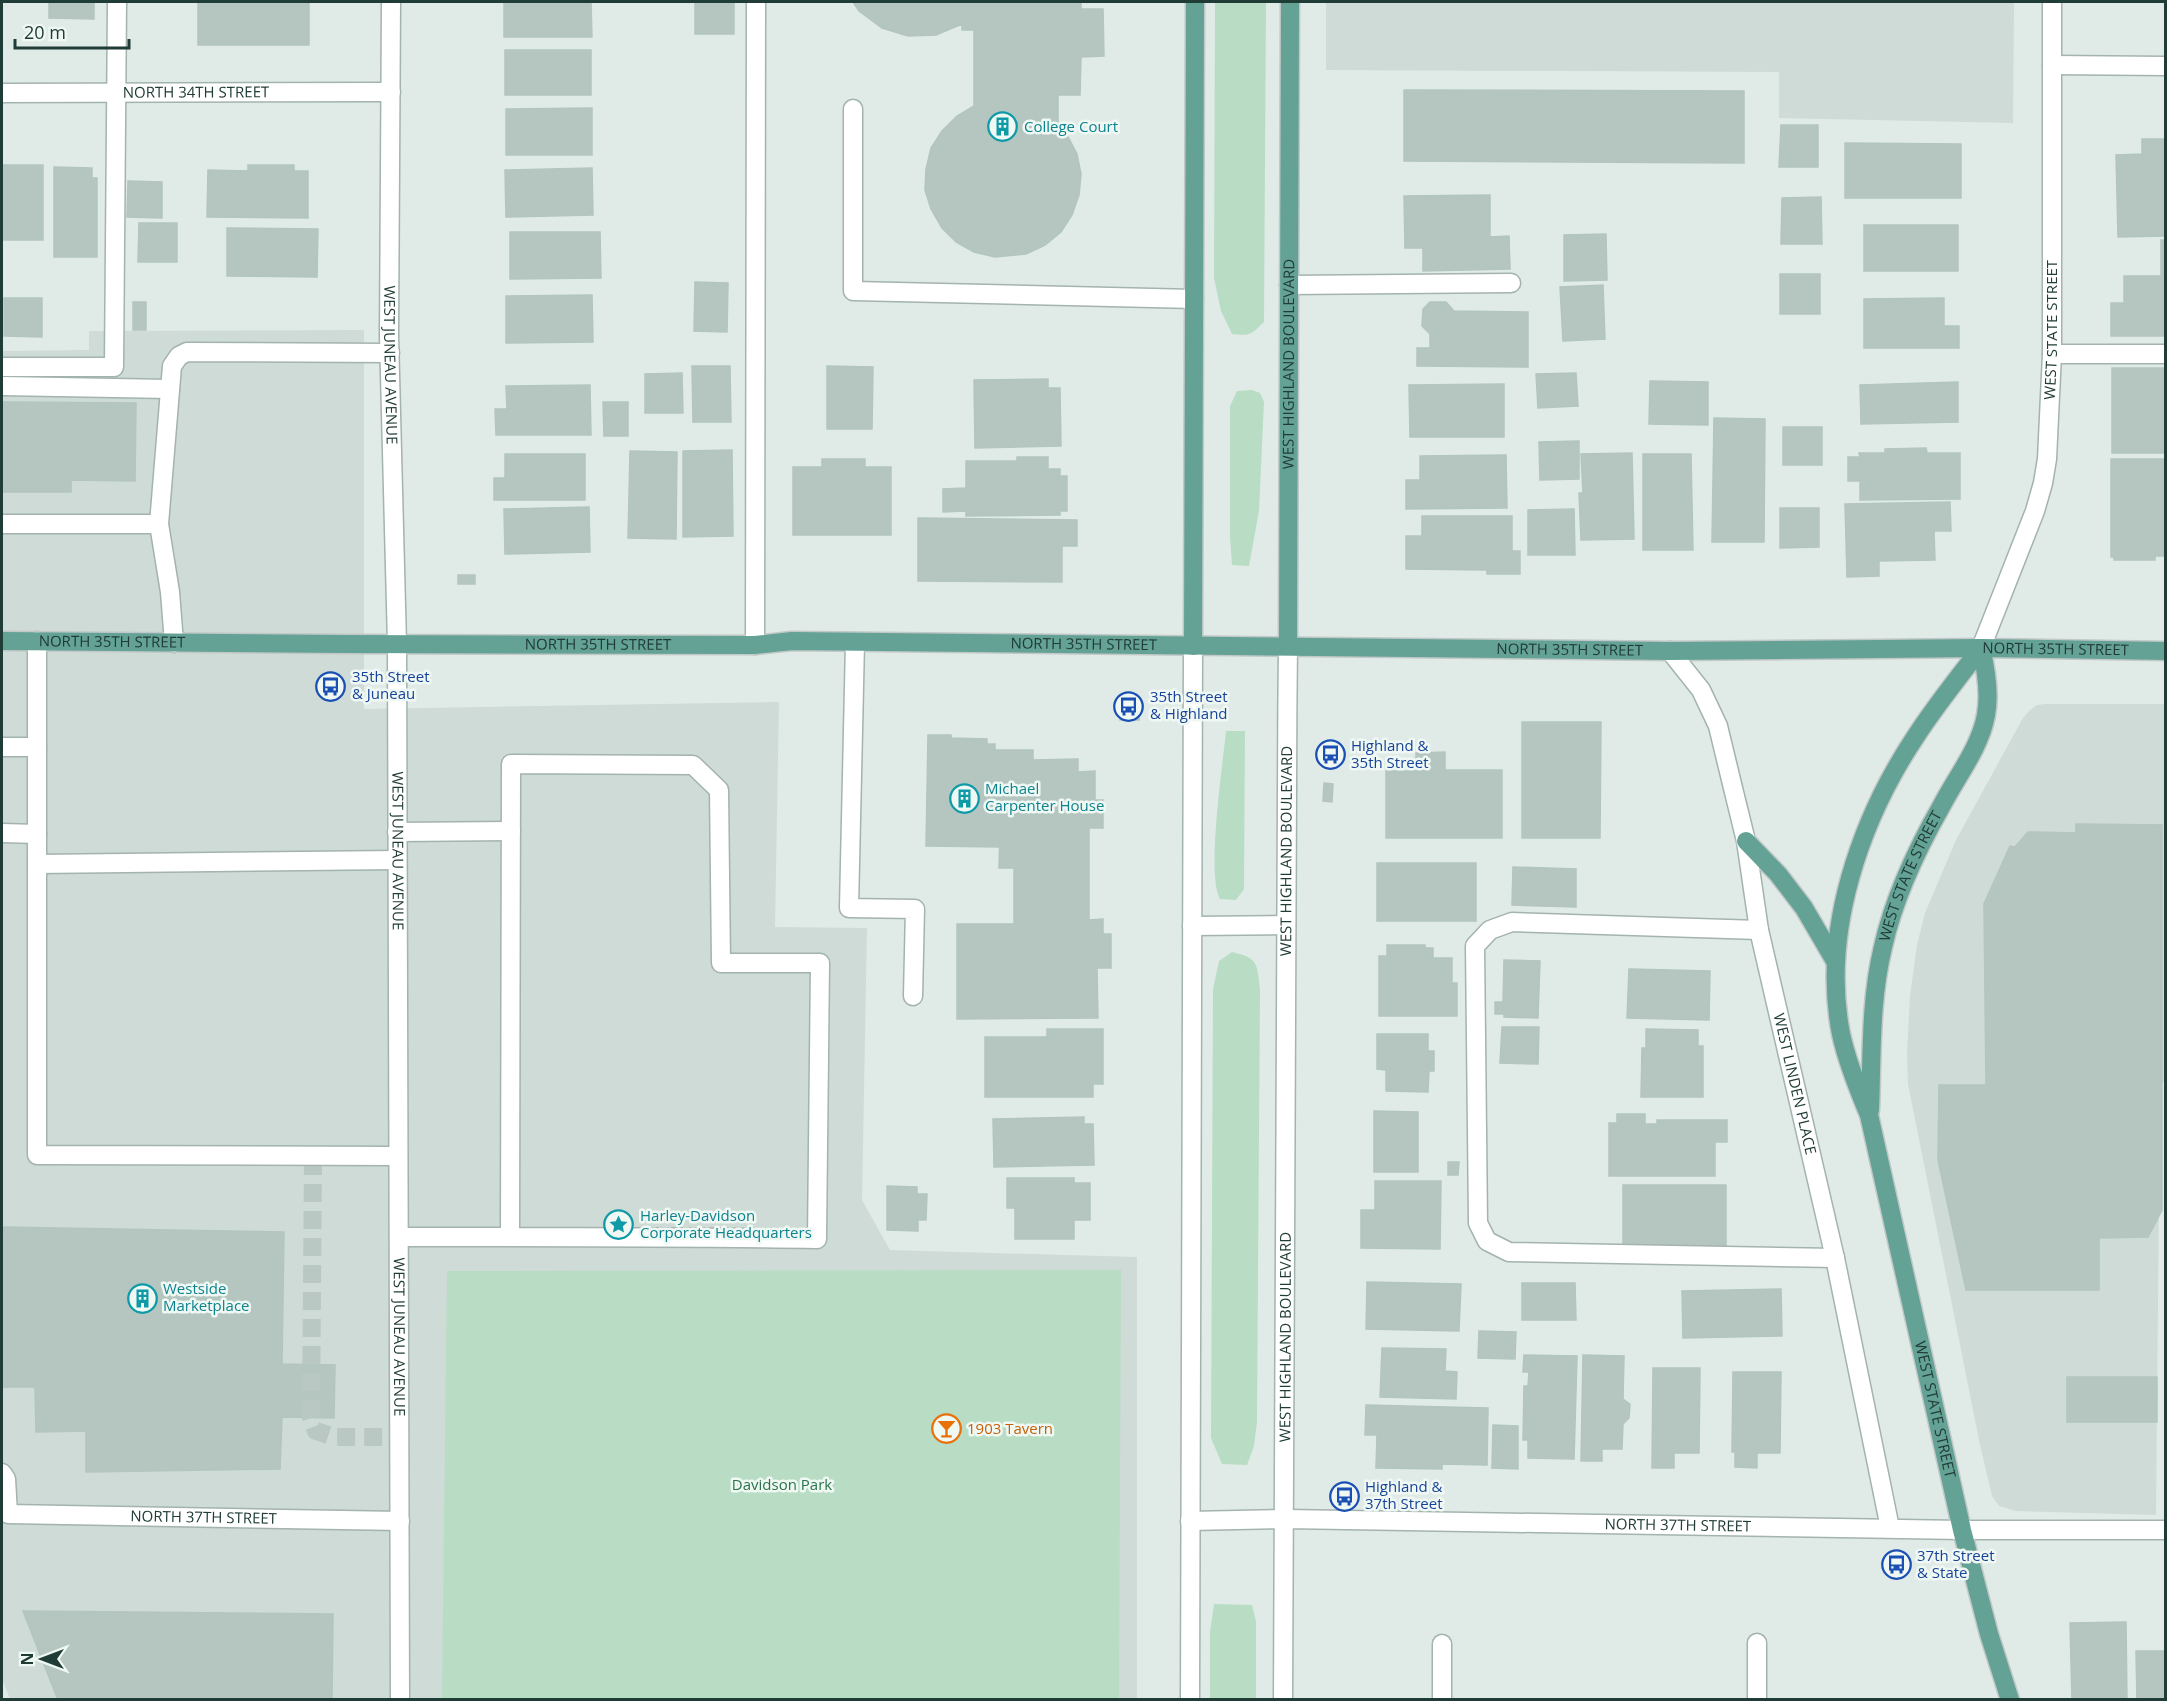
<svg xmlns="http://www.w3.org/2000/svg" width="2167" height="1701" font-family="'Open Sans',sans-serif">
<rect width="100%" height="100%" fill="#e0ebe7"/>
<path fill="#cedbd6" d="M1326,2H2014L2013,123L1779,118V72L1326,70Z
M364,330V709L779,702L775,927L867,928L862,1200L890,1250L1137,1257V1699H10L2,1679V351L89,350V331Z
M2046,704H2165L2166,1082L2160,1083L2156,1515L2016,1511L1999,1506L1992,1496L1980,1445L1908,1084L1907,1054L1910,996L1917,945L1925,913L1956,840L2023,718L2030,710L2037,705Z"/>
<path fill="#b8ddc4" d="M1215,2H1266L1264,322C1251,335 1250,336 1232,334L1221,311L1214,278Z
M1252,390L1260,393L1264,402L1259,511L1249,566L1232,565L1230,537V406L1237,391Z
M1226,731H1245L1244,889L1236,900L1220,899C1206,875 1223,763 1226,731Z
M1232,952C1259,958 1257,964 1260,990L1257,1422L1254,1446L1247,1465L1222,1464L1211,1438L1213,989L1219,961Z
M1121,1270L1119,1699H442L447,1271Z
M1214,1604L1252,1605L1256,1621V1699H1210V1632Z"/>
<path fill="#b5c6c0" stroke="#b2c5be" stroke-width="1.5" d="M49,2H94V19L49,18Z
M198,2H309V45H198Z
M504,2H591L592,37H504Z
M695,2H734V34H695Z
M853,2H1081V9H1103L1104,56L1081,57L1080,95H1058V124L1067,135L1077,154L1081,174L1079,195L1072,215L1061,232L1045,245L1026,254L995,257L974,252L956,242L942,228L931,209L925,190L926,169L931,148L942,131L957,116L974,106V30H962V24L936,35L908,36L882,28L859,11Z
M505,50H591V95H505Z
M1404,90L1744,91V163L1404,161Z
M592,108V155H506V109Z
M1781,125H1818V167H1779Z
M2142,139H2166V236L2118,237L2116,155L2142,154Z
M1845,143L1961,144V198H1845Z
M2,165H43V240H2Z
M248,165H294V171H308V218L207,217L208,170L248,171Z
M54,167L92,168V178H97V257H54Z
M592,168L593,215L506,217L505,170Z
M128,181L162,182V218L127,217Z
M1490,195V237L1509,236L1510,269L1423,271V248H1405L1404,196Z
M1821,197L1822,244H1781L1782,198Z
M139,223H177V262H138Z
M1864,225H1958V271H1864Z
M227,228L318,229L317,277L227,276Z
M510,232H600L601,278L510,279Z
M1606,234L1607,280L1564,281V235Z
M2161,240H2166V336H2111V303H2124V276H2161Z
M1780,274H1820V314H1780Z
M695,282L728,283L727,332L694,331Z
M1603,285L1605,339L1563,341L1560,287Z
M592,295L593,342L506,343V296Z
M4,298H42V337L4,336Z
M1944,298V326H1959V348H1864V299Z
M133,302H146V330H133Z
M1430,302H1446L1454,311L1528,312V367L1417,366V348H1430V334L1422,326L1423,309Z
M692,366H730L731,422H693Z
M827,366L873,367L872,429H827Z
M2112,368H2166V453H2112Z
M682,373L683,413H645V374Z
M1576,373L1578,406L1538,408L1536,374Z
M1048,379V388H1060L1061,446L975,448L974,380Z
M1650,381L1708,382V425L1649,424Z
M1958,382V422L1861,424L1860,385Z
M1504,384V437H1410L1409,385Z
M590,385L591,435H496L495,409H507L506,386Z
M2,402L136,403L135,481L71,480V492H2Z
M603,402H628V436H604Z
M1714,418L1765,419L1764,542H1712Z
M1783,427H1822V465H1783Z
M1579,441V479L1540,480L1539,442Z
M1926,448L1927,453H1960V499L1860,500V481H1848V457H1860L1859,453H1885V449Z
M732,450L733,536L683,537V451Z
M630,451L677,452L676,539L628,538Z
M1632,453L1634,539L1581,540L1579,493H1583L1581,454Z
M505,454H585V500H494V478H505Z
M1643,454H1691L1693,550H1643Z
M1506,455L1507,508L1406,509V480H1420V456Z
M1017,457H1048V469H1060V476H1067V511H1060V515L966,516V511L943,512V489L966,488V461H1017Z
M822,459H865V467H891V535H793V467H822Z
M2111,459H2166V556H2155V560H2114V557H2111Z
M1950,502L1951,531H1934L1935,560L1879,561V576L1847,577L1845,504Z
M589,507L590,552L505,554L504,509Z
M1780,508H1819V547L1780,548Z
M1574,509L1575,555H1528V510Z
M1422,516H1512V551H1520V574H1487V570L1406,569V536H1422Z
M918,518L1077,520V546H1062V582L918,581Z
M458,575H475V584H458Z
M1121,712H1139V720H1120Z
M1522,722H1601L1600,838H1522Z
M928,735H951V738L987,739V744H995V750H1002L1000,847L926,846Z
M1002,750H1033V760L1078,759V772L1095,771V800H1103V828H1089V920L1103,919V934H1111V968H1097L1098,1018L957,1019V924H1014V868H999Z
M1445,752V770H1502V838H1386V771H1416V753Z
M1324,783L1333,784L1332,802L1323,801Z
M2076,824L2162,825V1210L2148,1237L2099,1238V1290H1966L1938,1160L1939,1085H1986L1984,904L2010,846L2015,847L2028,832L2076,833Z
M1377,863H1476V921H1377Z
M1513,867L1576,869V907L1512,905Z
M1387,945H1425V948H1433V958H1452V983H1457V1016H1379V956H1387Z
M1504,960L1540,961L1538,1018L1504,1017V1014H1495V1002H1503Z
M1629,969L1710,971L1709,1020L1627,1018Z
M1502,1027H1539L1538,1064L1500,1063Z
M1047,1029H1103V1084H1093V1097H985V1037H1047Z
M1646,1029L1698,1030V1046H1703V1097H1641L1642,1048H1646Z
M1377,1034H1428V1051H1434V1071H1429L1428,1092L1386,1091V1070L1377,1069Z
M1374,1111L1418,1112V1172H1374Z
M1617,1114H1645V1124H1657V1120H1727V1142H1715V1176H1609V1123H1617Z
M1084,1117V1124H1093L1094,1165L994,1167L993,1119Z
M1448,1162H1459L1458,1175H1448Z
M1007,1178H1074V1183H1090V1220H1074V1239H1015V1208H1007Z
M1375,1181H1441L1440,1249L1361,1248V1210H1375Z
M1623,1185H1726V1251H1623Z
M887,1186L917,1187V1194H927L926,1220H918V1231L887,1230Z
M2,1227L284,1232L282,1364L335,1365L334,1418L282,1417L280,1469L86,1472V1431L36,1432L35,1387H2Z
M1367,1282L1461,1284L1459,1331L1366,1329Z
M1522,1283H1575L1576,1320H1522Z
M1781,1289L1782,1336L1683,1338L1682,1291Z
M1479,1331L1516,1332L1515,1359L1478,1358Z
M1382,1348L1446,1349L1445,1371L1457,1372L1456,1399L1380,1397Z
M1524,1355L1577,1356L1574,1459L1528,1458V1440H1523L1524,1386H1528L1529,1372H1523Z
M1583,1355L1624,1356L1623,1399L1630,1404L1629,1418L1623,1424L1622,1449H1602V1461H1581Z
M1653,1368H1700L1699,1453H1674V1468H1652Z
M1733,1372H1781L1780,1453H1757V1468L1735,1467V1452H1732Z
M2067,1377H2157V1422H2067Z
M1366,1405L1488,1408L1487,1465L1442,1464V1469L1376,1468L1377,1435H1365Z
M1493,1425L1518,1426V1469L1492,1468Z
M23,1611L333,1614L332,1700H58Z
M2126,1622L2127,1700H2072L2070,1623Z
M2136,1651H2166V1700H2137Z"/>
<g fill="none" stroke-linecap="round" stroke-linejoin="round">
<path stroke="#bac8c4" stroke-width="18" stroke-dasharray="18 9" stroke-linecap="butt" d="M313,1157L311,1417L316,1431L334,1437H400"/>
<defs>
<g id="minor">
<path id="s1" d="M391,2L389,336L397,644L400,1700"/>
<path d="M2052,65L2166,66"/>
<path id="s2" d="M2,93L391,92"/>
<path d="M853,109V291L1194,299"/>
<path d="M1289,285L1511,283"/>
<path d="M2052,354H2166"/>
<path d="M2,367H114L117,2"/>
<path d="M2,386L170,389"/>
<path d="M2,524H159"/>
<path d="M37,641V1155L398,1156"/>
<path d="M855,642L849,908L915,909L913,996"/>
<path d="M174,643L170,592L159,524L172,366L179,356L187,352L390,353"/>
<path d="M755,645L756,2"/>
<path id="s3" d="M1981,648L2035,511L2043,483L2047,459L2052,354V2"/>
<path id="s4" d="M1670,651L1701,690L1718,726L1732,784L1746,841L1759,930L1835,1258L1890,1528"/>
<path d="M2,747H37"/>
<path d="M397,832L511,831"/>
<path d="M2,833L37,834"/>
<path d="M37,864L397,860"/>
<path d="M1192,926L1286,925"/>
<path d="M1759,930L1512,922L1490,930L1475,946L1478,1223L1487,1241L1509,1252L1835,1258"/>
<path d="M399,1237C538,1237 677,1237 817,1239L820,963H721L719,790L693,765L511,764L510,1237"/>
<path id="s5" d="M2,1473L6,1479L8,1514L400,1521"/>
<path id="s6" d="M1190,1521L1286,1519L1962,1530H2166"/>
<path d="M1442,1644V1700"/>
<path d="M1190,1700L1193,646"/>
<path id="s7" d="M1283,1700C1288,1348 1284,997 1288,646"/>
<path d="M1757,1700V1643"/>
</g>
<g id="major">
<path id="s8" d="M2,641L345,644L755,645L792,641L1670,651L1981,648L2166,651"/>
<path d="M1193,646L1195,2"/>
<path id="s9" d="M1288,646L1290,2"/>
<path id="s10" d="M1981,648C1959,677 1936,705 1916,736C1860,820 1821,932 1841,1034C1847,1062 1858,1089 1869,1115L1962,1530L1989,1634L2010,1700"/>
<path d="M1746,841L1778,874L1804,908L1835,961"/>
<path id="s11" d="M1870,1110C1872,1056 1870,1000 1883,947C1894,897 1917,849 1942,805C1957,776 1980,748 1986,715C1990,694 1986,669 1981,648"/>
</g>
</defs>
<use href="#minor" stroke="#a3b3ae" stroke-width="21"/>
<use href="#major" stroke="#c1c8c7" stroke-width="21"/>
<use href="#minor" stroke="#fff" stroke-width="18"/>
<use href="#major" stroke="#63a295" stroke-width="18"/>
</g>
<defs>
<symbol id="building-ring" viewBox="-11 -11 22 22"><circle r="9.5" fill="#f0f8f4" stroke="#0f9aa8" stroke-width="1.5"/><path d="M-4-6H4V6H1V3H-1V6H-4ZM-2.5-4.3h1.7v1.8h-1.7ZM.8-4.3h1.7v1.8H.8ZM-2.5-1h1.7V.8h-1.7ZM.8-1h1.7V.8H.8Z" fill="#0f9aa8"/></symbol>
<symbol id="bus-ring" viewBox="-11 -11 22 22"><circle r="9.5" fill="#f0f8f4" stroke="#1a4fb4" stroke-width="1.5"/><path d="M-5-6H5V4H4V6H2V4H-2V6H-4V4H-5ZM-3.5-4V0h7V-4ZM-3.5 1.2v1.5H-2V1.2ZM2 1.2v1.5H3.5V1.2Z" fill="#1a4fb4"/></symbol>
<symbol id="sight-ring" viewBox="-11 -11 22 22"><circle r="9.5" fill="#f0f8f4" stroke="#0f9aa8" stroke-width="1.5"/><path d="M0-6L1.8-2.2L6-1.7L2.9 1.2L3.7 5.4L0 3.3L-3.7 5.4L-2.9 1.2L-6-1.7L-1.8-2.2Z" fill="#0f9aa8"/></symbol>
<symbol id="bar-ring" viewBox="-11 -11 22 22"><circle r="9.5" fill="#f0f8f4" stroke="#e8710a" stroke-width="1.5"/><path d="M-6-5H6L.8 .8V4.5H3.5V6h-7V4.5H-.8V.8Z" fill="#e8710a"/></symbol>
</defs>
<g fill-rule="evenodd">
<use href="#building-ring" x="986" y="110" width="33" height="33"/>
<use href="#bus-ring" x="314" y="670" width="33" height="33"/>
<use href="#bus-ring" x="1112" y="690" width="33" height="33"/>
<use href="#bus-ring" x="1314" y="738" width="33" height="33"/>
<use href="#building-ring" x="948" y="782" width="33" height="33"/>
<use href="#sight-ring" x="602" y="1208" width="33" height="33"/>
<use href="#building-ring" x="126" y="1282" width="33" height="33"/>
<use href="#bar-ring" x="930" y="1412" width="33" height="33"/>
<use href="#bus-ring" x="1328" y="1480" width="33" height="33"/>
<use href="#bus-ring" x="1880" y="1548" width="33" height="33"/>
</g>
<g text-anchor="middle" stroke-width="5" stroke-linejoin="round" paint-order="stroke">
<g font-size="15" fill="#203c36" stroke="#f0f8f4">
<text dy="5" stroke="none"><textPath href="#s2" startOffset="194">NORTH 34TH STREET</textPath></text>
<text dy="5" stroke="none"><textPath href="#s3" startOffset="330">WEST STATE STREET</textPath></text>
<text dy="5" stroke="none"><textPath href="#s1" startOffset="363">WEST JUNEAU AVENUE</textPath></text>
<text dy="5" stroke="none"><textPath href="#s9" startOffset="282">WEST HIGHLAND BOULEVARD</textPath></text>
<text dy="5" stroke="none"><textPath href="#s8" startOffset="110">NORTH 35TH STREET</textPath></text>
<text dy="5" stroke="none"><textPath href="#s8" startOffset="596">NORTH 35TH STREET</textPath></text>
<text dy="5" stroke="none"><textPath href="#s8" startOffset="1082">NORTH 35TH STREET</textPath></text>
<text dy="5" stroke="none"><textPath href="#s8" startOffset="1568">NORTH 35TH STREET</textPath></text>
<text dy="5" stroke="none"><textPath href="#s8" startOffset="2054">NORTH 35TH STREET</textPath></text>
<text dy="5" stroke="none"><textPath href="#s1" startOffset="849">WEST JUNEAU AVENUE</textPath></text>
<text dy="5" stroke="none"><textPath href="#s7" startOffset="849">WEST HIGHLAND BOULEVARD</textPath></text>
<text dy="5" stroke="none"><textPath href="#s11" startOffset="240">WEST STATE STREET</textPath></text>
<text dy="5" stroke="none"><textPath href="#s4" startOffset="456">WEST LINDEN PLACE</textPath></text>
<text dy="5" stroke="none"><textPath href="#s1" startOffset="1335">WEST JUNEAU AVENUE</textPath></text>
<text dy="5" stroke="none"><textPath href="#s7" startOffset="363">WEST HIGHLAND BOULEVARD</textPath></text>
<text dy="5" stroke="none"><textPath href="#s10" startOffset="812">WEST STATE STREET</textPath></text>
<text dy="5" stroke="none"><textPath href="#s5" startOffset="238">NORTH 37TH STREET</textPath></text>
<text dy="5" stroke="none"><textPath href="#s6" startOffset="488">NORTH 37TH STREET</textPath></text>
</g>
<g font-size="15" fill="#0d838f" stroke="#f0f8f4" text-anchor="start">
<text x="1024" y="132">College Court</text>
<text x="985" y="794">Michael<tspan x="985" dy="17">Carpenter House</tspan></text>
<text x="640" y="1221">Harley-Davidson<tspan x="640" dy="17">Corporate Headquarters</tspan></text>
<text x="163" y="1294">Westside<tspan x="163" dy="17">Marketplace</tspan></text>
</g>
<g font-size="15" fill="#164399" stroke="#f0f8f4" text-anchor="start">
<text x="352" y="682">35th Street<tspan x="352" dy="17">&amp; Juneau</tspan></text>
<text x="1150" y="702">35th Street<tspan x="1150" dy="17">&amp; Highland</tspan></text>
<text x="1351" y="751">Highland &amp;<tspan x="1351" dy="17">35th Street</tspan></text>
<text x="1365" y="1492">Highland &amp;<tspan x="1365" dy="17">37th Street</tspan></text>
<text x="1917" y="1561">37th Street<tspan x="1917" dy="17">&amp; State</tspan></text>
</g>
<g font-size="15" fill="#c56008" stroke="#f0f8f4" text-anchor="start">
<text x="967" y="1434">1903 Tavern</text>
</g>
<g font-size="15" fill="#29744a" stroke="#f0f8f4">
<text x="782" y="1490">Davidson Park</text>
</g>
</g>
<rect width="2167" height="1701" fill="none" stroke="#203c36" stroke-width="6"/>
<g transform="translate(42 1659) rotate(270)" stroke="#f0f8f4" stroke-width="4.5" paint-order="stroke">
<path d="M0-4.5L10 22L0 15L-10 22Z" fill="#203c36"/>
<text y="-9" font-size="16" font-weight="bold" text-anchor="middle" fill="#203c36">N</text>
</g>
<path d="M15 39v9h114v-9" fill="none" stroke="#203c36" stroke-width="3"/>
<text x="24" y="39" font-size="18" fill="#203c36" stroke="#f0f8f4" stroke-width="4.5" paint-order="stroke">20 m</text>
</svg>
